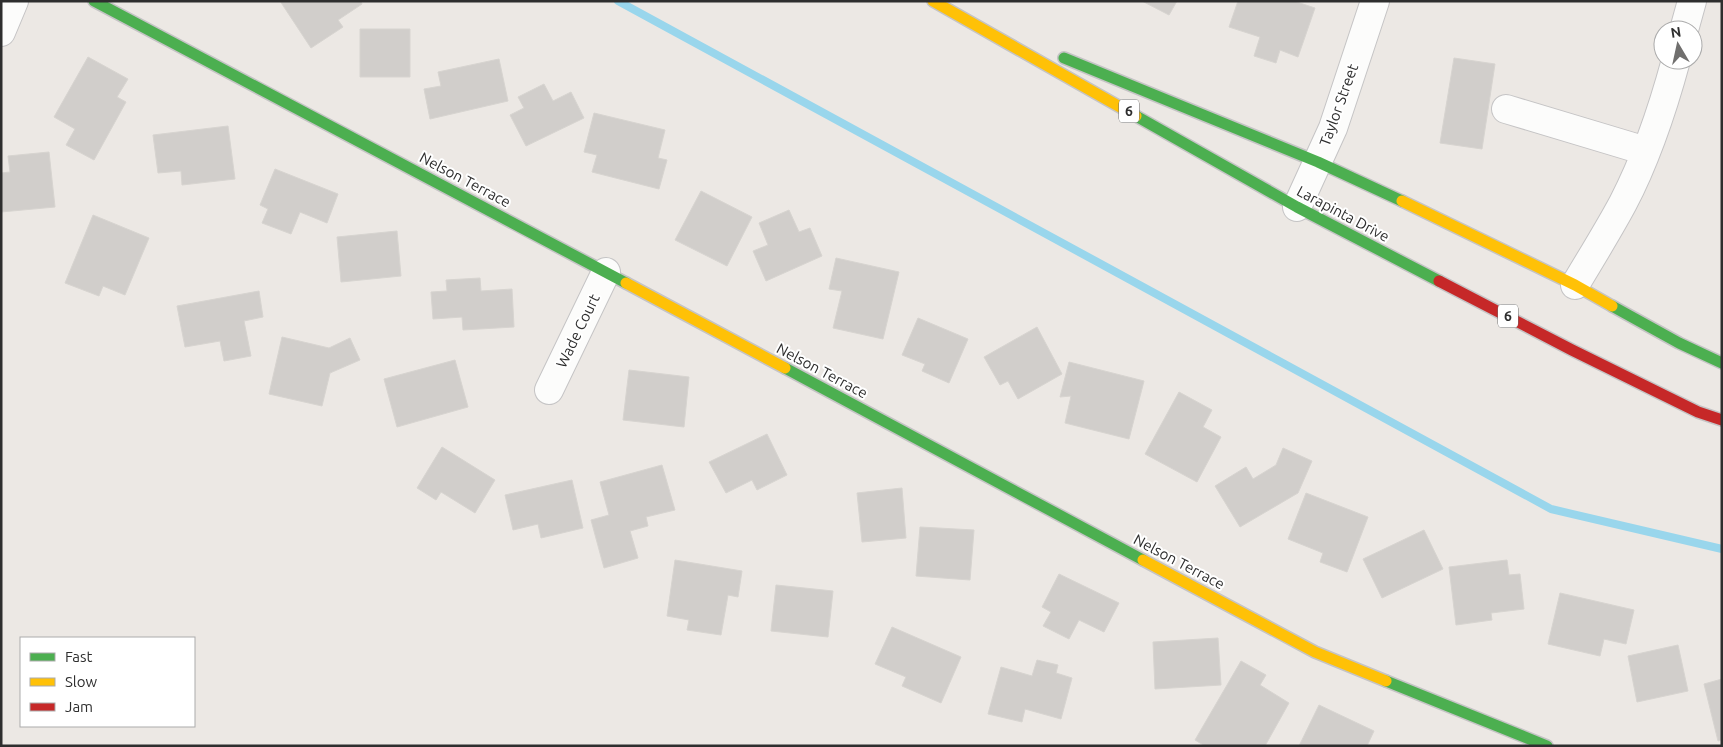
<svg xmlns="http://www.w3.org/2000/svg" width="1723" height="747" font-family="Ubuntu,sans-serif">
<rect width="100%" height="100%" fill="#ece8e4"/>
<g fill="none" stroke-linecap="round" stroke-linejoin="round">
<path stroke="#99d6ec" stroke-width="8" d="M618,1L1551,509L1722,549"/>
</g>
<path fill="#d1cecb" stroke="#d7d4d0" d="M280,1H361L362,4L338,20L343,27L311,48Z
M1142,1H1177L1169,15Z
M1238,1H1294L1315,8L1298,57L1280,50L1276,63L1254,56L1260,37L1229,27Z
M360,29H410V77H360Z
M88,57L128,79L117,97L126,102L94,160L66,145L75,129L54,117Z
M1454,58L1495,64L1482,149L1440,143Z
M499,59L508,101L430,119L424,89L441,86L438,72Z
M544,84L553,101L571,92L584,118L526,146L510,115L524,108L518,97Z
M594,113L665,130L658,158L667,160L659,189L592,172L597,155L584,152Z
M228,126L235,179L182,185L181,171L158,173L153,135Z
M49,152L55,207L1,212V173L10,172L8,156Z
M275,169L338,194L327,223L300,212L291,234L262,223L268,209L260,205Z
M701,191L752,217L727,266L675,240Z
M789,210L799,232L810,228L822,256L766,281L753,251L768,245L759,223Z
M93,215L149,238L125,295L103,286L99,296L65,283Z
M397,231L401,276L341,282L337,237Z
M836,258L899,272L883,339L833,328L842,291L829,289Z
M480,278L481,291L512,289L514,327L463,330L462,317L433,319L431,292L447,291L446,280Z
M259,291L263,317L244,321L251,356L224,361L220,341L185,347L177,306Z
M918,318L968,339L949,383L922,371L925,364L902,355Z
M1037,327L1062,374L1018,399L1008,381L1000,385L984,357Z
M282,337L329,348L350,338L360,360L330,373L322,406L269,394Z
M455,360L468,407L397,427L384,379Z
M1069,362L1144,381L1129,439L1065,423L1071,396L1060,397Z
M629,370L689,377L684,427L623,420Z
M1179,392L1212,410L1203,427L1221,437L1197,482L1145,454Z
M767,434L787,475L757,490L752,480L726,493L709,462Z
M442,447L495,480L475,513L441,492L436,500L417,488Z
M1283,448L1312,461L1298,493L1240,527L1215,486L1246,467L1253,479L1276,465Z
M662,465L675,510L646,517L648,526L630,531L638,558L604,568L591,520L609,515L600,482Z
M572,480L583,528L541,538L538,524L513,530L505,495Z
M902,488L906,538L862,542L857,493Z
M1306,493L1368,517L1347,572L1320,562L1323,553L1288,539Z
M920,527L974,530L970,580L916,576Z
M1424,530L1443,569L1382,598L1363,559Z
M675,560L742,571L738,597L728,595L721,635L687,630L689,620L667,616Z
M1507,560L1509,575L1520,574L1524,609L1491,613L1492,620L1456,625L1449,567Z
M1059,574L1119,603L1104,632L1079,620L1069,639L1043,626L1051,612L1042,607Z
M776,585L833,591L828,637L771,631Z
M1560,593L1634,610L1626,644L1604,639L1600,656L1548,644Z
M892,627L961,657L941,703L902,686L906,677L875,664Z
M1218,638L1221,685L1155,689L1153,642Z
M1678,645L1688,691L1637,702L1628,656Z
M1037,660L1058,665L1056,673L1072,678L1061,719L1025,709L1022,722L988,714L1001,667L1032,676Z
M1241,661L1266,675L1260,685L1289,703L1265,746H1205L1195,740Z
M1722,679V740L1718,741L1704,684Z
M1319,705L1374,731L1367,746H1299Z"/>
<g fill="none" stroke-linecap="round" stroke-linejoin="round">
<defs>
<path id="street" d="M1684,30L1692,1
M1,32L14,1
M1506,109L1646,151
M1297,207L1333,128L1375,1
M1575,285C1591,258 1608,231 1623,203C1646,159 1663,108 1676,60
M549,390L606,272"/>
<path id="fast" d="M94,1L626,283
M1064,58L1318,162L1402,201
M1136,116L1297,207L1439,281
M1612,306L1679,343L1722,363
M785,368L1143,560
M1386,681L1547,746"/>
<path id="slow" d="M933,1L1136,116
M1402,201L1575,285L1612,306
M626,283L785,368
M1143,560L1315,652L1386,681"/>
<path id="jam" d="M1439,281L1572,350L1698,412L1722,420"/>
</defs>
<use href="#street" stroke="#c5c4c5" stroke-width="30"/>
<use href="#fast" stroke="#c5c4c5" stroke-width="14"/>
<use href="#slow" stroke="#c5c4c5" stroke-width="14"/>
<use href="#jam" stroke="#c5c4c5" stroke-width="14"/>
<use href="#street" stroke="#fcfcfb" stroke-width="28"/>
<use href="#fast" stroke="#4caf50" stroke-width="11"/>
<use href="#slow" stroke="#ffc107" stroke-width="11"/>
<use href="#jam" stroke="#c62828" stroke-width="11"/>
</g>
<g text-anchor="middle" stroke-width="4" stroke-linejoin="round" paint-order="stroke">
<g fill="#fff" stroke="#6d6d6d" stroke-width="1">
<rect x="1119" y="99.5" width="20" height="23" rx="4"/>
<rect x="1498" y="304.5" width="20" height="23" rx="4"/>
</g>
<g font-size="14" font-weight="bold" fill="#2e2e2e">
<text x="1129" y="116">6</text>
<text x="1508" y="321">6</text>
</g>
<g font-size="15" fill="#2e2e2e" stroke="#fff">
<text transform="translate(1339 105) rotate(-70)" y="5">Taylor Street</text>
<text transform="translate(465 180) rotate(28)" y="5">Nelson Terrace</text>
<text transform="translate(1343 214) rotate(28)" y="5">Larapinta Drive</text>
<text transform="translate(578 331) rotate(-64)" y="5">Wade Court</text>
<text transform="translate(822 371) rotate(28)" y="5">Nelson Terrace</text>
<text transform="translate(1179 562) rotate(28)" y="5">Nelson Terrace</text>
</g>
</g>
<rect width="1723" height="747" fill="none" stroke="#2e2e2e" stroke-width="5"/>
<rect x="20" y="637" width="175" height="90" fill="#ffffff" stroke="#ababab"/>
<rect x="30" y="653" width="25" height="8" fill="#4caf50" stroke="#ababab"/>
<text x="65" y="662" font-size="15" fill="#2e2e2e">Fast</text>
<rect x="30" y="678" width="25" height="8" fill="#ffc107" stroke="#ababab"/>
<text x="65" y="687" font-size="15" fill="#2e2e2e">Slow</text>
<rect x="30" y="703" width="25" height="8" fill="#c62828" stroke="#ababab"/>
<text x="65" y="712" font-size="15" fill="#2e2e2e">Jam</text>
<g transform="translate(1678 45) rotate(351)"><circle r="24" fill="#ffffff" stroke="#ababab"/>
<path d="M0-4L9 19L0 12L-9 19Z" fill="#706f6e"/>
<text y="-8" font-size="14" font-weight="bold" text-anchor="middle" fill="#2e2e2e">N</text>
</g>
</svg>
